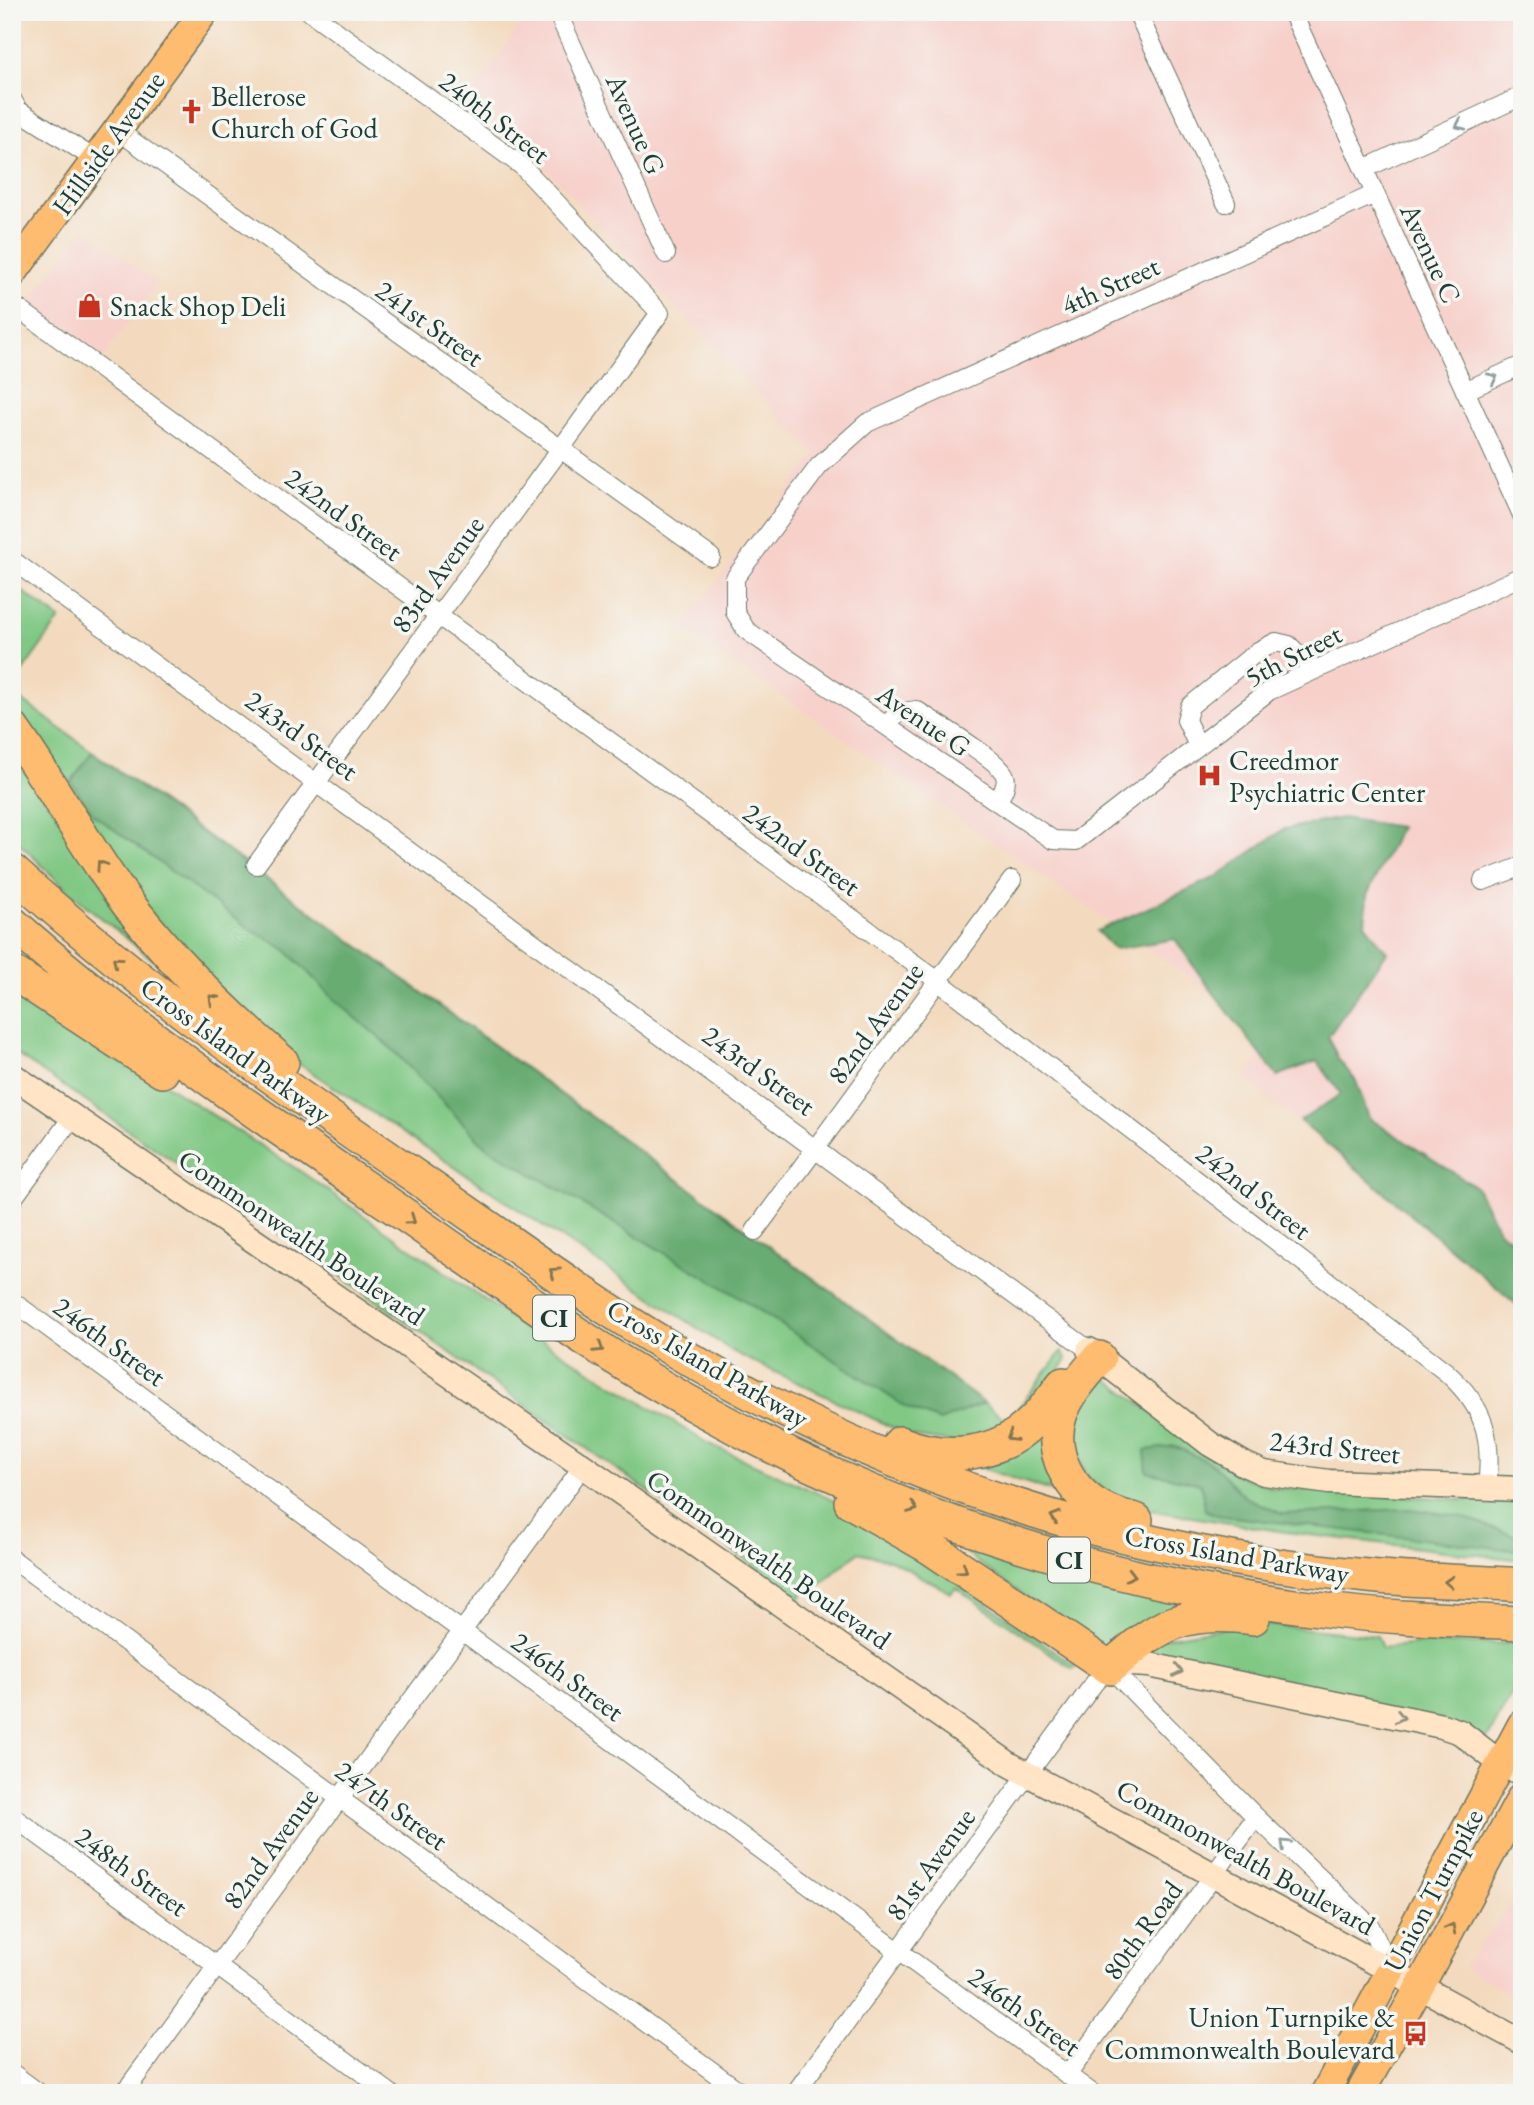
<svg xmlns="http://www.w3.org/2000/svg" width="1534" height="2105" font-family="'EB Garamond',serif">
<rect width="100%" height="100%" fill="#f6f6f2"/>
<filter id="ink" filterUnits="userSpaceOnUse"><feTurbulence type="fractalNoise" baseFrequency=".0143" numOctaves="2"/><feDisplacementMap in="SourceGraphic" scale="14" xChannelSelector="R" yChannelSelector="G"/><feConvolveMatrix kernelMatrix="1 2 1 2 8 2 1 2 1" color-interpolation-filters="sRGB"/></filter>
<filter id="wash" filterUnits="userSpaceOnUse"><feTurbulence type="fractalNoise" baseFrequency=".00686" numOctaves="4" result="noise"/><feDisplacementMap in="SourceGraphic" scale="28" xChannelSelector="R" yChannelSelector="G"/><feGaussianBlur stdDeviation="1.57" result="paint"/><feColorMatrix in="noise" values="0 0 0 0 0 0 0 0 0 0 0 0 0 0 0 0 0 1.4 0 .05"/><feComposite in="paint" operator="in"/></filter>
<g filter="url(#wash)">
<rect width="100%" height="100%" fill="#f3dabe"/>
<path fill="#f7d0ca" d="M532,12H1522V1310L1245,1078L1274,1036L682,627L816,455L473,92L528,14Z
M84,229L158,283L102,360L27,306Z
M1522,1890V2000L1463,1967Z"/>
<path fill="#80c884" stroke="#50825c" stroke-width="2" d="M12,584L60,619L12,686Z
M12,693L1008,1421L1062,1351L1067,1360L1030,1410L972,1445L910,1436L735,1353L293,1060L176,949L12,717Z
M12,749L163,968L68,891L12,836Z
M12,986L300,1171L549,1345L707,1443L853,1509L1076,1666L1073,1669L956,1588L951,1593L891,1560L858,1552L816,1588L811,1584L800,1598L318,1260L12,1051Z
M1105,1377L1233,1473L1273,1488L1522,1503V1560L1285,1532L1161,1512L1115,1499L1088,1478L1077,1453L1078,1407Z
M1045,1423L1060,1486L1055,1492L972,1465Z
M957,1547L999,1552L1179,1600L1181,1613L1106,1655Z
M1251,1623L1377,1636L1382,1648L1418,1644L1522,1643V1675L1487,1739L1147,1653L1153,1640Z"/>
<path fill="#68ac72" stroke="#447453" stroke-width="2" d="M92,752L984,1403L940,1421L909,1409L739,1297L485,1146L390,1047L334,999L286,950L247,927L93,814L71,782Z
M1342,818L1400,827L1367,895L1365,924L1387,952L1328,1037L1339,1060L1356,1081L1369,1118L1477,1188L1499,1231L1522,1247V1309L1300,1121L1341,1094L1317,1061L1277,1076L1199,974L1175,939L1114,949L1097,931L1216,877L1284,829Z
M1174,1446L1213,1464L1245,1497L1282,1514L1410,1509L1459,1516L1522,1538V1551L1216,1515L1205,1510L1201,1484L1147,1472L1145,1450Z"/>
</g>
<g filter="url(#ink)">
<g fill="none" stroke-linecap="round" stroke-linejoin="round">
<defs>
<path id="street" d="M567,12L559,16L666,254
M1137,12L1226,203
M1292,12L1522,515
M12,99L18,110L96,160
M117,130L711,557
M1364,169L1522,96
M1375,194L867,423L819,466L735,578V612L746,630L1053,840L1076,841L1269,691L1522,576
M12,304L938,981L1446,1372C1485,1407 1493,1437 1487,1487
M1465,391L1522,365
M12,560L1089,1350
M886,726L898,713L916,710C933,721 1001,761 1005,776C1008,785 1002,794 997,802
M1198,746L1186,720L1190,706L1258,651L1276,642L1289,645L1314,670
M256,865L660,313L522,166L310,12
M1483,881L1522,866
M12,1200L73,1116
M755,1231L1012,880
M12,1301L1092,2093
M12,1559L742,2093
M12,1816L390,2093
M12,2073L39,2093
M1068,2074L1256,1817
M124,2093L583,1466
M795,2093L1095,1682L1110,1668L1256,1817L1370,1926L1391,1970"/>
<path id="secondary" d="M12,1075L583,1466L1009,1764L1522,2042
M1089,1350L1210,1444L1244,1464L1264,1473L1329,1482L1522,1489
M1110,1668L1130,1664L1149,1665L1442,1726L1460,1732L1495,1759L1522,1774"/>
<path id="primary" d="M12,274L204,12
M1325,2093L1522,1724
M1360,2093L1420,1986L1522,1796"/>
<path id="highway" d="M12,728C49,780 80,837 117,889C164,954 221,1010 282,1062
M12,871C139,987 280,1084 422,1181C505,1238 586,1298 672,1349C804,1427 948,1490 1097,1529C1186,1552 1277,1568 1368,1576C1419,1581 1470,1581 1522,1585
M12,923C130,1028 259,1115 389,1204C492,1275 593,1350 703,1410C895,1517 1108,1584 1326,1610C1391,1618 1456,1620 1522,1623
M12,972L162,1071
M1099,1358C1084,1376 1067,1394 1060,1416C1048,1454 1071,1494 1105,1510C1115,1515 1125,1517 1136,1520
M900,1443C944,1461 997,1457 1032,1422C1044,1411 1053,1397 1063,1384
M851,1502L931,1548L1110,1668C1159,1623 1185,1609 1253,1618"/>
</defs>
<use href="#street" stroke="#697464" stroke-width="20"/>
<use href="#secondary" stroke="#697464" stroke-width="27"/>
<use href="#primary" stroke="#697464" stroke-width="31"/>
<use href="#highway" stroke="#697464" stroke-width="36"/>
<use href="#street" stroke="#fff" stroke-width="18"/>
<use href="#secondary" stroke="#ffe4c6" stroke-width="24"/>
<use href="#primary" stroke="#febc70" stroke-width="28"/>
<use href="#highway" stroke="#febc70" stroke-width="33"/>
</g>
<defs><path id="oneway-chevron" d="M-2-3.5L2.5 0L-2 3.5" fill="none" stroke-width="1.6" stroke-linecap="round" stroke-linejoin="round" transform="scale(1.75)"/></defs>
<g stroke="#8f9e9a">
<use href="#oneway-chevron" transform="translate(1460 125) rotate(155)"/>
<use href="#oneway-chevron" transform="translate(1493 378) rotate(-25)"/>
<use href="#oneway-chevron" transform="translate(1285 1844) rotate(-136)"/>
</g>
<g stroke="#83764f">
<use href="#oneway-chevron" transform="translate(101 865) rotate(-124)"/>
<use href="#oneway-chevron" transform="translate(117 961) rotate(-140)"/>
<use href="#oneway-chevron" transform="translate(213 999) rotate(-136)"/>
<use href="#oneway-chevron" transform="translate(411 1220) rotate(35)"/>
<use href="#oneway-chevron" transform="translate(554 1272) rotate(-146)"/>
<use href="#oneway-chevron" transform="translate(599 1348) rotate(33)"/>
<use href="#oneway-chevron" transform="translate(1011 1437) rotate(149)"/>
<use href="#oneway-chevron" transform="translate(913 1508) rotate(21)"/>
<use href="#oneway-chevron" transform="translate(1055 1517) rotate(-163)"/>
<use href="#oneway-chevron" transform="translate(963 1569) rotate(33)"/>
<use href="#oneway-chevron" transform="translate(1131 1575) rotate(14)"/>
<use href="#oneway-chevron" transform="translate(1449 1582) rotate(-177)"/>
<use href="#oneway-chevron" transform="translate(1451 1928) rotate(-62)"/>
</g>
<g stroke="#8f907d">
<use href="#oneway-chevron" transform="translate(1178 1671) rotate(12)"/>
<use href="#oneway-chevron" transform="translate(1400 1717) rotate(12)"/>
</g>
</g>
<defs>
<symbol id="church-bare" viewBox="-9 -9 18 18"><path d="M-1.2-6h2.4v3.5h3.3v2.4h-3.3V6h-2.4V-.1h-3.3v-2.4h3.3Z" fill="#c8321e" stroke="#f6f6f2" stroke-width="2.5" paint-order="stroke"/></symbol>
<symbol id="shop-bare" viewBox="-9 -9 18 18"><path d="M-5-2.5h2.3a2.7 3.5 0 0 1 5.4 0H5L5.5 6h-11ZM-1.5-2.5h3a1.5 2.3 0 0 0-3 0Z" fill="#c8321e" stroke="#f6f6f2" stroke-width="2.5" paint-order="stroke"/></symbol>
<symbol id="hospital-bare" viewBox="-9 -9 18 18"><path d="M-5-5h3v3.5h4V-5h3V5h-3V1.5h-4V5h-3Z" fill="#c8321e" stroke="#f6f6f2" stroke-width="2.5" paint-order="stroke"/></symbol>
<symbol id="bus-bare" viewBox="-9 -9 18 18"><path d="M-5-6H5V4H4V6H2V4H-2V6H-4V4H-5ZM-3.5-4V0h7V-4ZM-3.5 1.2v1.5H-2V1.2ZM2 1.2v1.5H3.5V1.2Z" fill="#c8321e" stroke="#f6f6f2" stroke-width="2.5" paint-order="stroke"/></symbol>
</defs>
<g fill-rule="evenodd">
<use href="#church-bare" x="174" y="94" width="35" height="35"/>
<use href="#shop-bare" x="72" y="288" width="35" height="35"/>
<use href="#hospital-bare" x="1192" y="758" width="35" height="35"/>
<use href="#bus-bare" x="1398" y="2016" width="35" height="35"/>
</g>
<g text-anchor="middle" stroke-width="7" stroke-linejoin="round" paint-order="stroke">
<g fill="#f6f6f2" stroke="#60746d" stroke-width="2">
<rect x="533" y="1295.5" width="42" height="45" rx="5"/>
<rect x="1048" y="1537.5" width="42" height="45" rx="5"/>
</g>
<g font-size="26" font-weight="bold" fill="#1f3d34">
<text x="554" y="1327">CI</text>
<text x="1069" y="1569">CI</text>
</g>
<g font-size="28" fill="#1f3d34" stroke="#f6f6f2" text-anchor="start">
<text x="211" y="106">Bellerose<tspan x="211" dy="32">Church of God</tspan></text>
<text x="110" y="316">Snack Shop Deli</text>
<text x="1229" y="770">Creedmor<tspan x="1229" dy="32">Psychiatric Center</tspan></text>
<text x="1395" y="2027" text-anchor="end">Union Turnpike &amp;<tspan x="1395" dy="32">Commonwealth Boulevard</tspan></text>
</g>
<g font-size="28" fill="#1f3d34" stroke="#f6f6f2">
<text transform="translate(495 117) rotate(38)" y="10">240th Street</text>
<text transform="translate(636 124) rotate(66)" y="10">Avenue G</text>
<text transform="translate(108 143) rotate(-54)" y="10">Hillside Avenue</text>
<text transform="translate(1431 253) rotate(65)" y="10">Avenue C</text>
<text transform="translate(1110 285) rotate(-24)" y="10">4th Street</text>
<text transform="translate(430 323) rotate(36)" y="10">241st Street</text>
<text transform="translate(344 514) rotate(36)" y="10">242nd Street</text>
<text transform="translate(437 574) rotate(-54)" y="10">83rd Avenue</text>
<text transform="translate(1293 655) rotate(-27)" y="10">5th Street</text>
<text transform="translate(924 720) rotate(34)" y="10">Avenue G</text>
<text transform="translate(302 735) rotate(36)" y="10">243rd Street</text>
<text transform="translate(802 849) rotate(36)" y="10">242nd Street</text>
<text transform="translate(875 1023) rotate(-54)" y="10">82nd Avenue</text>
<text transform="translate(236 1050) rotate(36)" y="10">Cross Island Parkway</text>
<text transform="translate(759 1070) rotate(36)" y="10">243rd Street</text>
<text transform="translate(1254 1191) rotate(38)" y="10">242nd Street</text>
<text transform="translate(302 1237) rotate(34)" y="10">Commonwealth Boulevard</text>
<text transform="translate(110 1341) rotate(36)" y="10">246th Street</text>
<text transform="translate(708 1363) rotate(30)" y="10">Cross Island Parkway</text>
<text transform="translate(1335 1447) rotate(6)" y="10">243rd Street</text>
<text transform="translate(1237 1554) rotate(10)" y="10">Cross Island Parkway</text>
<text transform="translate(769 1559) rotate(35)" y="10">Commonwealth Boulevard</text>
<text transform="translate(568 1676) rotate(36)" y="10">246th Street</text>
<text transform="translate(392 1805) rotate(36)" y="10">247th Street</text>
<text transform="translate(270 1848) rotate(-54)" y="10">82nd Avenue</text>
<text transform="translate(1246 1857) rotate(29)" y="10">Commonwealth Boulevard</text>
<text transform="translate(930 1864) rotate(-54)" y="10">81st Avenue</text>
<text transform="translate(132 1871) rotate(36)" y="10">248th Street</text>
<text transform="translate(1433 1890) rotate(-62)" y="10">Union Turnpike</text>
<text transform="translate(1142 1930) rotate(-54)" y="10">80th Road</text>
<text transform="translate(1025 2011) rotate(36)" y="10">246th Street</text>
</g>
</g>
<rect width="1534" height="2105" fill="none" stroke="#f6f6f2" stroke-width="42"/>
</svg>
